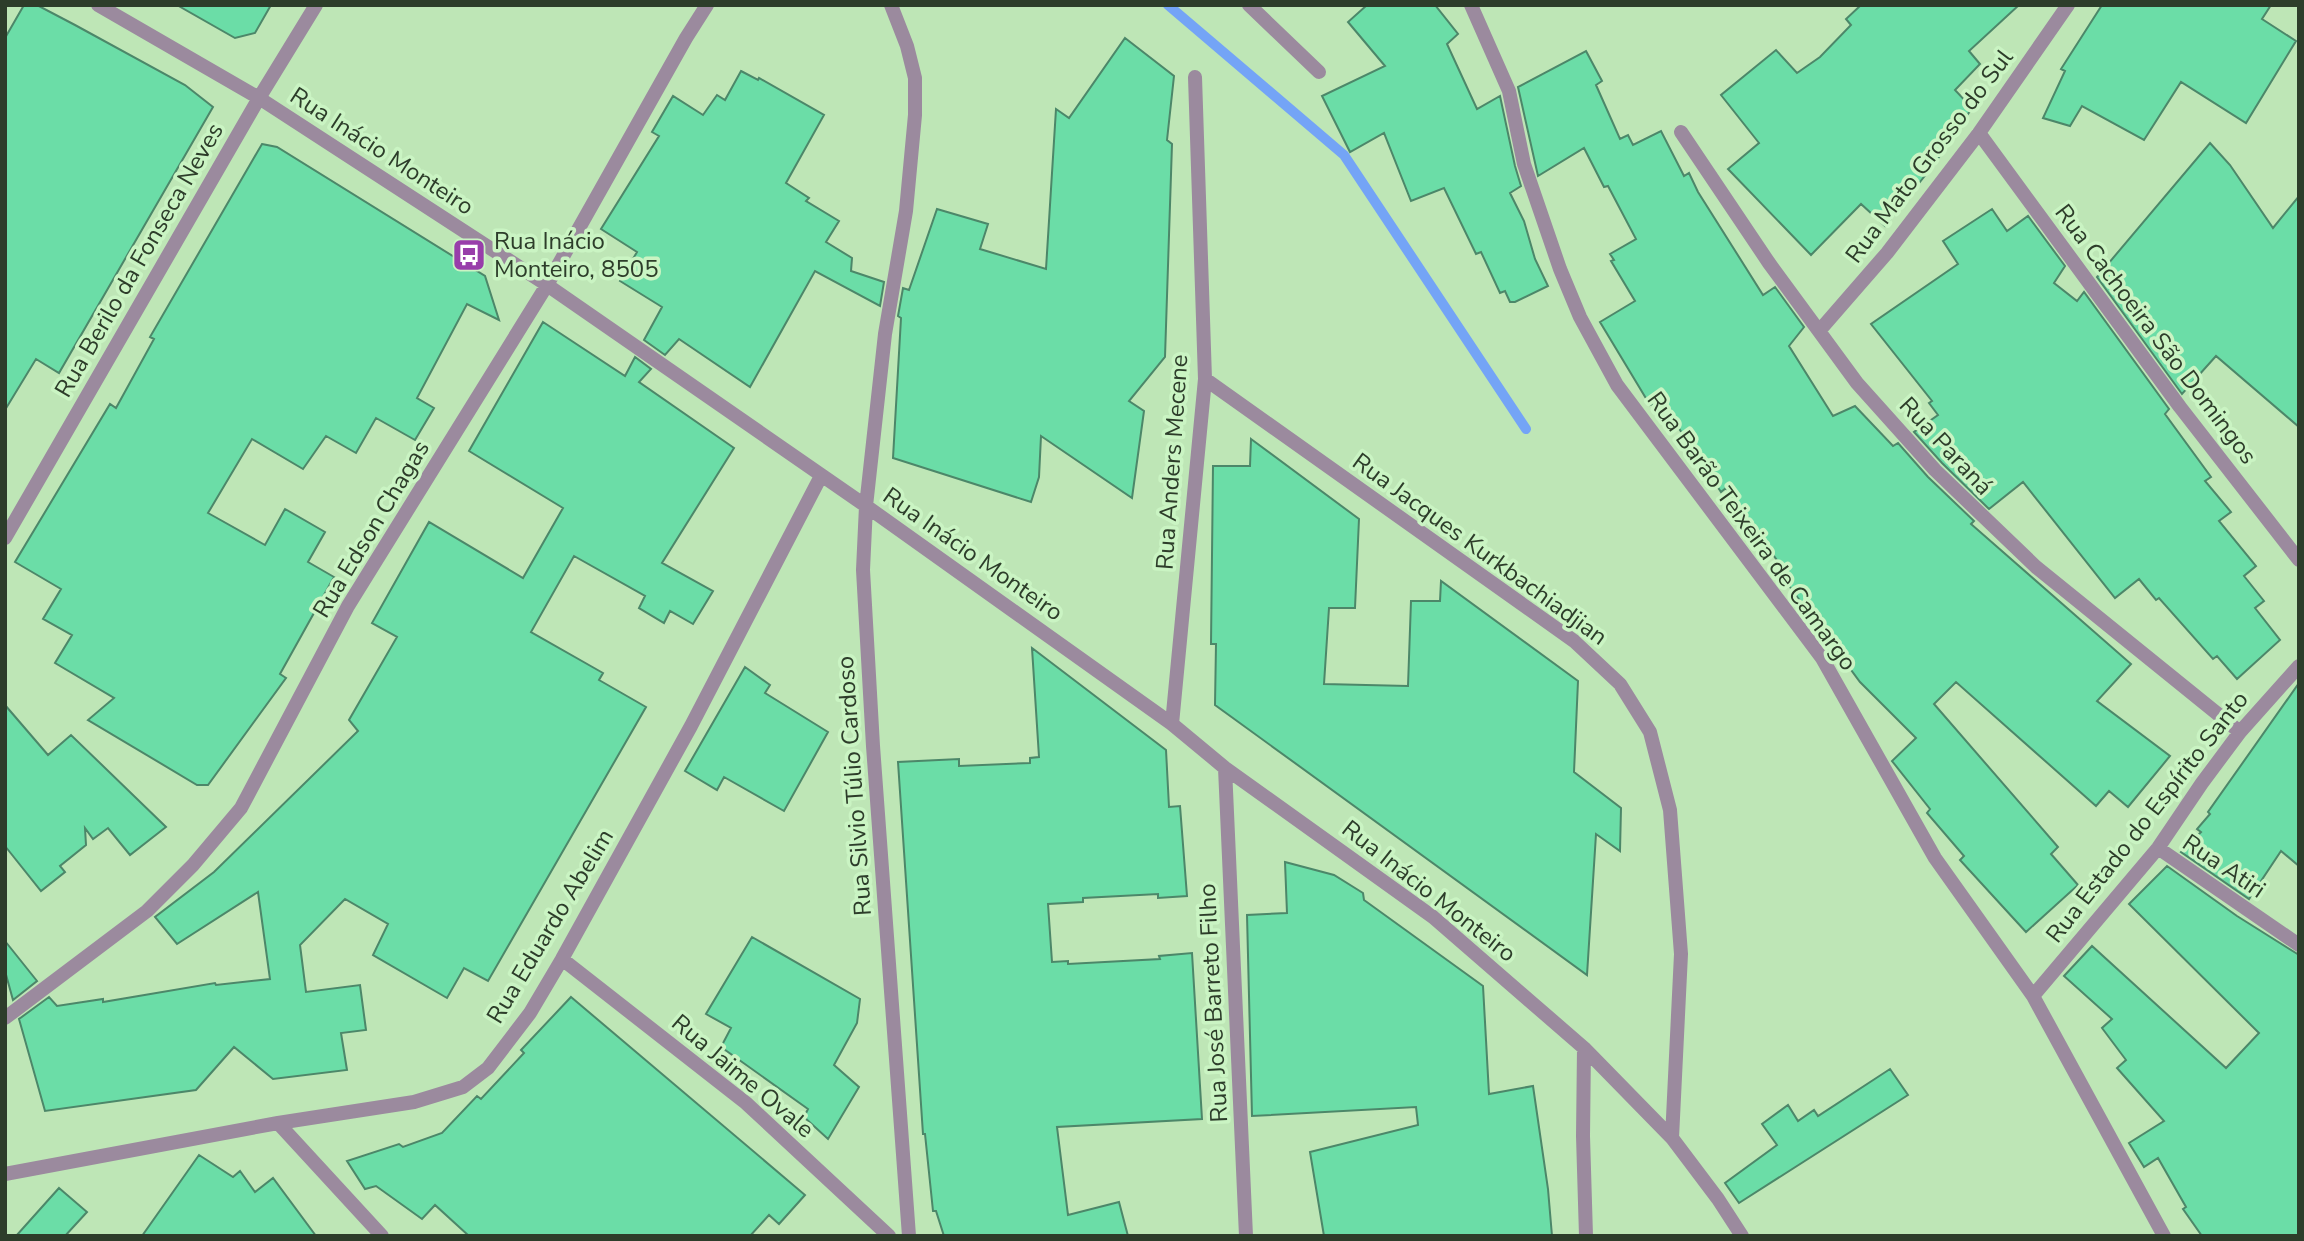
<svg xmlns="http://www.w3.org/2000/svg" width="2304" height="1241" font-family="'Nunito Sans',sans-serif">
<rect width="100%" height="100%" fill="#bee6b6"/>
<g fill="none" stroke-linecap="round" stroke-linejoin="round">
<path stroke="#74a4f6" stroke-width="10" d="M1168,5L1344,155L1526,429"/>
</g>
<path fill="#6bdda7" stroke="#4c8769" stroke-width="2" d="M24,5H37L75,25L185,85L213,107L59,373L36,359L5,410V38Z
M177,5H271L255,33L235,38Z
M1367,5H1435L1458,34L1447,44L1477,109L1500,96L1515,166L1521,186L1510,193L1524,221L1535,259L1548,286L1515,302H1510L1505,291L1500,293L1481,252L1476,254L1444,188L1411,201L1384,133L1350,152L1322,96L1385,66L1348,22Z
M1861,5H2019L1969,51L1980,64L1955,90L1972,108L1935,163L1885,226L1861,204L1811,255L1728,169L1759,143L1721,95L1776,50L1797,73L1820,57L1851,25L1846,19Z
M2102,5H2271L2262,19L2296,41L2246,123L2181,82L2144,140L2082,106L2070,126L2043,118L2065,71L2061,69Z
M1125,38L1174,76L1167,140L1172,144L1165,357L1129,401L1144,411L1132,498L1041,436L1039,477L1031,502L893,458L901,318L898,316L903,288L909,290L937,209L988,224L980,249L1046,269L1056,109L1069,118Z
M1586,51L1602,81L1596,85L1620,139L1628,135L1633,145L1661,131L1684,176L1689,173L1698,192L1763,295L1775,287L1804,327L1789,346L1833,416L1855,406L1893,446L1898,443L1928,477L1974,521L1971,524L2131,664L2097,701L2170,756L2128,807L2109,791L2096,806L1956,682L1934,704L2058,847L2051,854L2078,885L2026,932L1960,860L1964,856L1927,813L1930,809L1892,761L1916,738L1860,682L1787,583L1791,580L1726,488L1721,492L1676,424L1672,427L1655,403L1650,405L1600,322L1635,301L1611,261L1614,260L1610,254L1636,239L1608,186L1604,187L1584,148L1538,176L1518,87Z
M741,71L758,80L759,78L824,115L786,183L809,198L806,201L839,221L826,242L852,258L851,271L884,282L880,306L815,271L750,387L679,339L665,355L644,340L662,307L620,281L637,252L601,229L659,136L652,132L673,96L703,115L717,95L725,100Z
M2210,143L2230,165L2273,228L2299,196V427L2216,356L2182,394L2097,277Z
M262,144L277,147L485,276L499,320L467,304L417,398L434,408L415,440L376,418L356,453L326,436L303,469L252,439L208,513L265,545L285,509L325,532L308,562L334,577L280,674L286,678L208,785H197L88,720L114,698L55,663L72,635L43,619L61,589L15,562L110,404L116,408L154,339L150,337Z
M1992,209L2007,231L2028,216L2065,266L2054,283L2077,301L2084,292L2169,409L2165,414L2211,477L2205,481L2231,512L2219,521L2256,566L2244,576L2264,601L2255,608L2280,640L2237,679L2217,656L2213,659L2159,598L2156,600L2139,579L2115,598L2023,482L1989,509L1942,463L1914,432L1938,415L1929,403L1932,401L1871,324L1958,264L1943,241Z
M543,322L625,376L635,357L651,369L639,382L734,448L662,563L713,591L693,624L670,611L664,623L639,608L645,596L574,556L531,632L603,673L599,680L646,707L488,981L464,968L447,998L373,955L388,924L345,899L300,945L306,992L360,985L366,1030L341,1033L347,1070L273,1079L234,1047L196,1090L45,1111L19,1019L49,997L57,1006L103,999V1002L215,983L216,985L270,979L258,892L177,944L155,917L214,872L358,731L349,720L397,637L372,623L429,522L523,578L563,508L469,451Z
M1251,439L1359,519L1355,608H1329L1324,684L1408,686L1411,601H1440L1441,581L1578,681L1574,772L1621,808L1620,851L1596,834L1587,975L1215,705L1216,644H1211L1213,466H1250Z
M1032,648L1166,750L1169,807L1180,806L1187,896L1158,898V894L1083,898V902L1048,904L1052,962L1068,961V964L1160,959L1159,956L1192,953L1202,1119L1057,1127L1068,1215L1119,1202L1128,1236H944L936,1211H933L925,1134H923L898,762L959,759V766L1030,763V758L1039,757Z
M745,667L770,685L765,693L828,732L784,811L724,777L717,790L685,771Z
M2299,683V866L2281,851L2249,899L2181,852L2201,832L2197,829L2210,814L2208,812Z
M5,705L48,755L71,735L166,827L130,855L108,828L93,839L85,828L86,845L60,866L65,872L41,891L5,846Z
M1285,862L1334,875L1363,893L1364,900L1483,986L1489,1094L1533,1086L1548,1189L1552,1236H1324L1310,1152L1418,1125L1416,1107L1252,1116L1247,915L1287,913Z
M2167,866L2237,916L2299,955V1236H2202L2183,1209L2186,1207L2158,1158L2144,1167L2129,1143L2164,1121L2117,1068L2126,1060L2102,1028L2112,1019L2064,976L2092,946L2226,1068L2259,1033L2129,904Z
M752,937L860,999L857,1023L834,1065L859,1087L828,1139L804,1117L808,1109L721,1047L731,1028L706,1014Z
M5,941L37,981L13,1000L5,971Z
M571,997L805,1195L779,1224L769,1215L750,1236H469L435,1205L422,1219L376,1186L365,1189L347,1161L399,1144L403,1147L442,1133L477,1096L481,1099L524,1053L521,1050Z
M1890,1069L1908,1095L1739,1203L1725,1183L1777,1145L1762,1124L1788,1105L1798,1121L1814,1110L1818,1116Z
M199,1155L233,1177L240,1171L255,1192L273,1178L316,1236H142Z
M59,1188L87,1212L65,1236H16Z"/>
<g fill="none" stroke-linecap="round" stroke-linejoin="round">
<path stroke="#9b8a9e" stroke-width="14" d="M98,5L259,98L547,285L866,506L1172,724L1225,768L1433,917L1584,1048L1672,1138L1718,1199L1742,1236
M891,5L907,46L915,78V115L906,211L885,334L866,506L863,570L873,746L909,1236
M1249,5L1319,72
M1471,5L1509,91L1524,164L1560,269L1580,317L1617,385L1822,658L1935,858L2033,996L2164,1236
M1681,132L1769,263L1857,383L1935,470L2036,567L2240,732
M1979,133L2180,407L2299,560
M1820,330L1887,253L1979,133L2068,5
M1205,379L1574,641L1620,684L1650,732L1670,810L1681,954L1672,1138
M5,538L259,98L316,5
M1172,724L1205,379L1195,77
M1225,768L1246,1236
M2158,848L2299,945
M562,959L746,1103L889,1236
M2033,996L2158,848L2202,783L2240,732L2299,666
M5,1018L147,911L193,865L241,808L348,606L547,285L686,38L707,5
M1584,1048L1583,1136L1586,1236
M278,1123L382,1236
M5,1174L278,1123L414,1102L463,1087L488,1068L530,1013L562,959L691,726L821,476"/>
</g>
<defs>
<symbol id="bus-square" viewBox="-11 -11 22 22"><rect x="-9" y="-9" width="18" height="18" rx="4" fill="#983eaa" stroke="#caf4c3"/><path d="M-5-6H5V4H4V6H2V4H-2V6H-4V4H-5ZM-3.5-4V0h7V-4ZM-3.5 1.2v1.5H-2V1.2ZM2 1.2v1.5H3.5V1.2Z" fill="#fff"/></symbol>
</defs>
<g fill-rule="evenodd">
<use href="#bus-square" x="450" y="236" width="38" height="38"/>
</g>
<g text-anchor="middle" stroke-width="7" stroke-linejoin="round" paint-order="stroke">
<g font-size="24" fill="#2d3d2a" stroke="#caf4c3">
<text transform="translate(382 151) rotate(33)" y="8">Rua Inácio Monteiro</text>
<text transform="translate(1929 156) rotate(-53)" y="8">Rua Mato Grosso do Sul</text>
<text transform="translate(139 260) rotate(-60)" y="8">Rua Berilo da Fonseca Neves</text>
<text transform="translate(2156 334) rotate(53)" y="8">Rua Cachoeira São Domingos</text>
<text transform="translate(1946 446) rotate(47)" y="8">Rua Paraná</text>
<text transform="translate(1172 462) rotate(-86)" y="8">Rua Anders Mecene</text>
<text transform="translate(371 529) rotate(-59)" y="8">Rua Edson Chagas</text>
<text transform="translate(1752 531) rotate(54)" y="8">Rua Barão Teixeira de Camargo</text>
<text transform="translate(1480 549) rotate(36)" y="8">Rua Jacques Kurkbachiadjian</text>
<text transform="translate(973 554) rotate(35)" y="8">Rua Inácio Monteiro</text>
<text transform="translate(854 786) rotate(-94)" y="8">Rua Silvio Túlio Cardoso</text>
<text transform="translate(2147 817) rotate(-52)" y="8">Rua Estado do Espírito Santo</text>
<text transform="translate(2224 866) rotate(34)" y="8">Rua Atiri</text>
<text transform="translate(1429 891) rotate(38)" y="8">Rua Inácio Monteiro</text>
<text transform="translate(550 926) rotate(-59)" y="8">Rua Eduardo Abelim</text>
<text transform="translate(1213 1003) rotate(-93)" y="8">Rua José Barreto Filho</text>
<text transform="translate(743 1076) rotate(40)" y="8">Rua Jaime Ovale</text>
</g>
<g font-size="24" fill="#2d3d2a" stroke="#caf4c3" text-anchor="start">
<text x="494" y="249">Rua Inácio<tspan x="494" dy="28">Monteiro, 8505</tspan></text>
</g>
</g>
<rect width="2304" height="1241" fill="none" stroke="#2d3d2a" stroke-width="14"/>
</svg>
